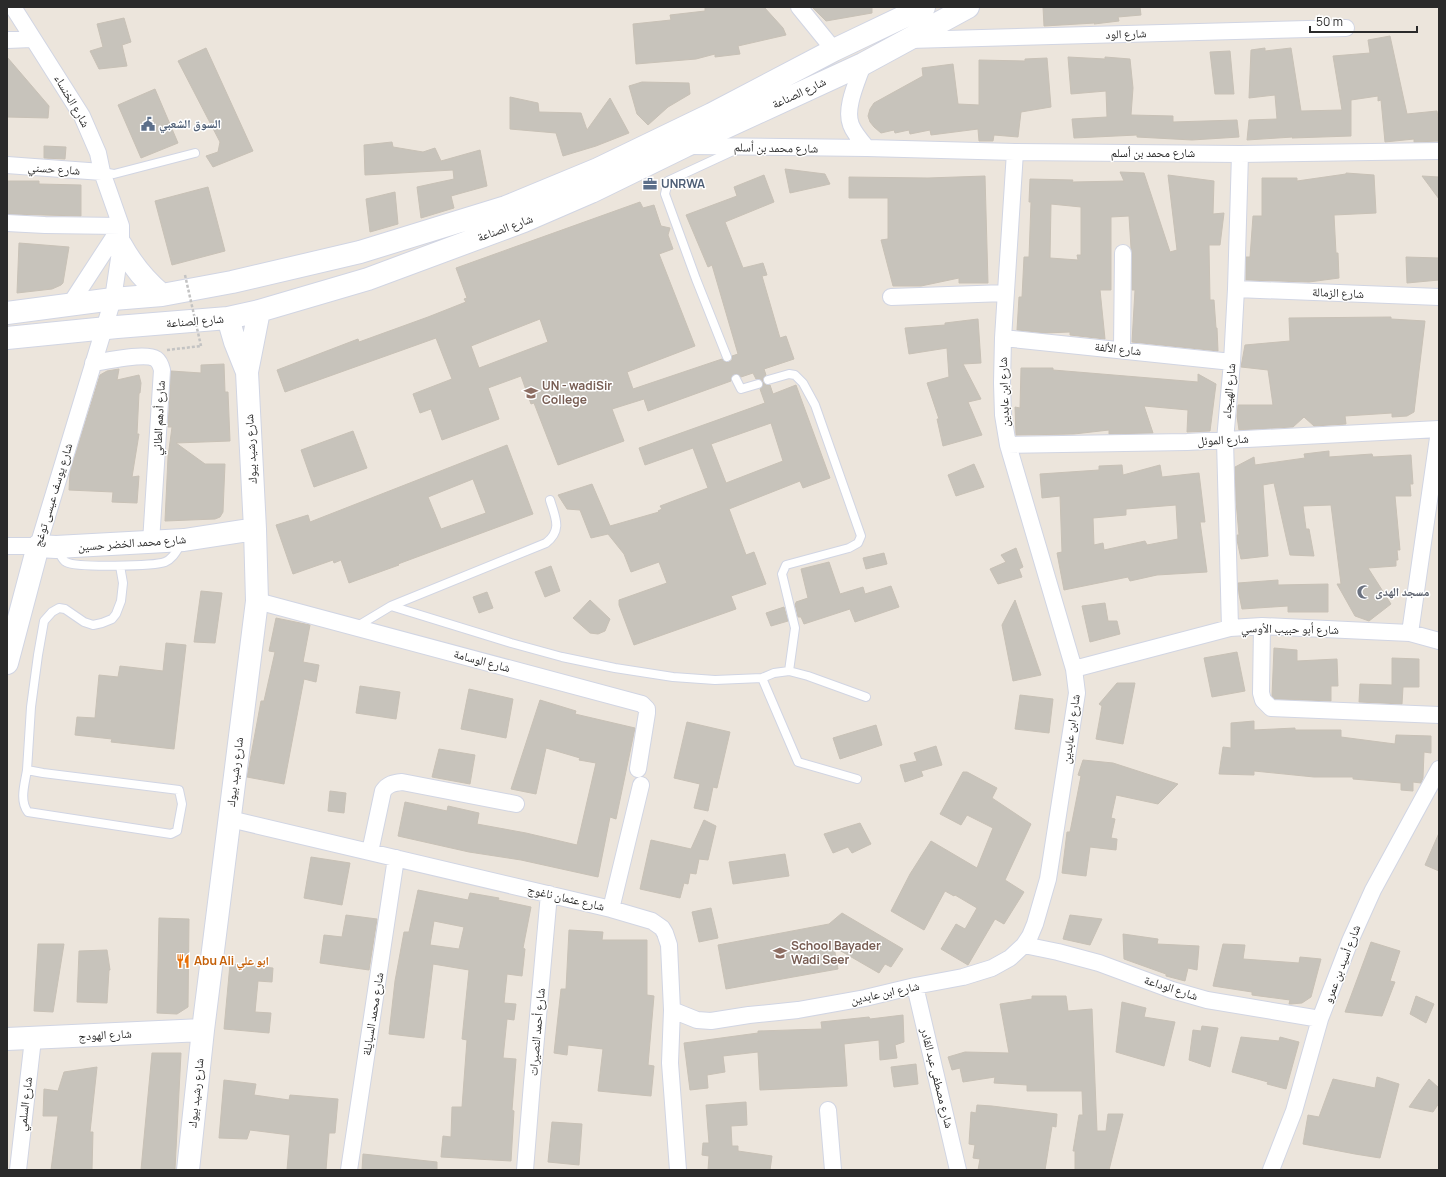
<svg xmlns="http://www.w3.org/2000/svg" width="1446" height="1177" font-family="Manrope,'Noto Naskh Arabic',sans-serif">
<rect width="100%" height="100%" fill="#ece5dc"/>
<path fill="#c7c3bb" stroke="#c8c1b6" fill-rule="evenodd" d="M713,7H764L783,28L786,35L738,46L740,54L715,57V54L696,59L636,64L633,24L671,20L670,15L705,11V8Z
M812,7H872V13L826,21Z
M1043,7H1140L1141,15L1118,17L1119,21L1094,24L1095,23L1044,26Z
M124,18L131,42L122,45L127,66L99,69L90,51L103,47L97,24Z
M1390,36L1407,114L1437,111L1439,124V141L1414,142V139L1385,142L1381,100L1378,101V96L1351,100V136L1292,138L1293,137L1247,140L1249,120L1277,119L1275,95L1249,98L1251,50L1265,48V51L1291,48L1301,111L1342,110L1333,56L1370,53L1368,40Z
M206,48L253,151L213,167L206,156L218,152L220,142L178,61Z
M1230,51L1234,94H1215L1210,52Z
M7,57L49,106L48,118L7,117Z
M1068,57L1105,59V57L1130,59L1133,88L1131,115L1173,116V122L1237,120L1239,137L1192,140L1137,137V135L1074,138L1072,119L1107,117L1106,91L1071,94Z
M1047,58L1051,107L1021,112L1018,137L994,135L993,141H979L978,129L931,135L930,130L910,134L909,130L895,133L894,130L881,133L874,127L870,122L868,116L870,109L874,103L923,76L922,68L953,64L958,104L979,105V60L1025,61V59Z
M642,82L689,83L690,94L668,107L648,125L637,114L629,86Z
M155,89L178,143L141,158L118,105Z
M510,97L538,103L539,112L581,113L587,130L610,98L629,133L596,146L563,156L556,133L510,129Z
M392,142L393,147L423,152L435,148L441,161L480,150L487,186L451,196L454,208L421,218L417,187L454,179L453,170L365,175L364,145Z
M44,146L66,147L65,159L44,158Z
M785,169L825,174L830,184L790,193Z
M1120,172L1144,173L1170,252L1177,250L1168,175L1214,181L1213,214L1224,213L1220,245H1209L1210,300H1214L1216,328H1217L1218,351L1132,342L1135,290H1132V253L1131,248L1129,216L1111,217V290H1100L1105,339L1070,335V332L1045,333L1017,330L1019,297H1022L1024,257H1029L1031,202H1029L1030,179L1073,180L1072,182L1124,181ZM1051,204L1081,207V255H1077L1078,260L1050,258Z
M1346,173L1374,175L1376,213L1334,215L1336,253H1338L1339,278L1309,282L1246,280V257H1250L1253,216H1262V178H1297V181L1346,174Z
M764,175L774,202L725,222L743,268L763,263L767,275L762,276L780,338L786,336L794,359L764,369L766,375L763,378V382L760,379H756L753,373L741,377L736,374L732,376L731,381L648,411L644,399L612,409L624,441L558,465L534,403L531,404L521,376L488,388L499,419L442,440L431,409L420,413L413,394L452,379L436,338L285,392L277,370L358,339L359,342L428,317L466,302L464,299L467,298L456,268L640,202L643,208L654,205L661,226L670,228L668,235L673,249L659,254L695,346L627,372L633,389L722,359L726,362H729L732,360V356L738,354L712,265L708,267L686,215L737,196L734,187ZM540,319L548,342L479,368L471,346Z
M985,176L988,283H959V278L921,286H893L881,240L888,239V198H849V177L928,178Z
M1422,176L1439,177V199Z
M7,181H39V184L81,185V216L7,214Z
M208,187L225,251L172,265L155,201Z
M395,192L398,224L370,232L366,199Z
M19,243L69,247L63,283L61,285L52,289L17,293Z
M1406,257L1439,258V280L1407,283Z
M1391,317V319L1425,321L1414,412L1407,416L1392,417V413L1345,416L1346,424L1314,426L1304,417L1293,427L1239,430L1237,416L1238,405H1273L1268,370L1241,367L1245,345L1290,341L1289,318Z
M978,319L981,363L963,364L981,399L968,402L982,435L943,446L937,419H939L927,383L949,377L947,348L909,354L905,328L945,325V323Z
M224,364L225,392H228L230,441L176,443L205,464H225L223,512L220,517L215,519L165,521L168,457L172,427H168L171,371L201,373V365Z
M1021,368H1053V370L1198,382V374L1216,384L1210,431L1187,432L1188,410L1144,406L1153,433L1109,434V430L1074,434L1016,435L1015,407L1020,408Z
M119,369L117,380L139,375L141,383L140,393H139L137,434H139L132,477L139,476L137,503L112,502L113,492L69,490L70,472L100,375L107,371Z
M763,382L766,385H770L773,394L796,385L830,478L803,488L800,481L729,509L746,555L754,552L766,584L731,596L736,609L634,645L619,605V600L667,583L659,562L631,572L624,554L608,534L591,538L580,510L567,509L558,495L592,484L610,526L659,512L658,511L662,509L660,506L708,488L693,448L645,465L639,448L765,403L760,389L762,387ZM771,423L783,461L726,483L711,444Z
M353,431L367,468L314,487L301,450Z
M507,445L533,514L398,564L399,565L349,583L341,560L334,563L333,560L293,574L276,525L308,515L310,522ZM473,479L486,513L441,529L428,497Z
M1329,451V457L1372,454L1373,457L1411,455L1413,484H1410L1411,496H1395L1400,550H1397L1398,560H1396V566L1368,568L1391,604L1369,621L1355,616L1337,584H1341L1331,505L1303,506L1306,529H1309L1314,556L1290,555L1274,483L1263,485L1268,556L1241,559L1237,540V535H1239L1236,501L1235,467L1254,457L1255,465L1305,458L1304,454Z
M974,464L984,487L956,496L948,475Z
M1122,465L1123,475L1160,465L1162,477L1199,473L1205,522H1200L1207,572L1157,575L1130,581L1128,577L1064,590L1057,553L1062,552L1060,496L1042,498L1040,474L1099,470V466ZM1176,505L1178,539L1147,545L1145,541L1104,550L1103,543L1094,545L1093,518L1126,515V509Z
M1016,548L1023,567L1019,569L1022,577L998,584L990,569L1006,562L1001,555Z
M884,553L887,564L866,569L863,558Z
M829,562L840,594L863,587L865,594L891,586L899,607L855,622L850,609L804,624L801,617H798L795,604L796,603V602L808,598L801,569Z
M551,566L560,591L545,597L535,572Z
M1278,580V585L1328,584V612H1288V606L1242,609L1239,594L1238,583Z
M201,591L222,593L215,643L194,642Z
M487,592L493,608L479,613L473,597Z
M590,600L610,619L605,631L598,634L590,633L573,618Z
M1015,600L1041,675L1013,681L1002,625Z
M1105,603L1108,621H1117L1120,634L1090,642L1082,606Z
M784,607L788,621L771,626L766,613Z
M276,618L310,625L303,662L319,665L316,682L304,679L284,784L247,777L261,701H264L275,652L269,651Z
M166,643L186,645L174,749L111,742L112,739L75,735L77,717L95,718L99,675L118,677L120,666L163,671Z
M1274,648L1297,650V661L1337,659L1338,686H1331V701L1275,699L1272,696Z
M1237,652L1245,691L1212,697L1204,658Z
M1392,658L1419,659V687H1403L1402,704L1359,702L1360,684L1392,685Z
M1117,683H1135L1123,744L1096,739L1102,706L1099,704Z
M360,686L400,692L396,719L356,713Z
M469,689L513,699L506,738L461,729Z
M1020,695L1053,699L1049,733L1015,729Z
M540,700L576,711L575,714L635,728L616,819L610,817L598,877L521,860L469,852L398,836L405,802L447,811L448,806L479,813L477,824L526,833L577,845L596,763L579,760L580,758L546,748L536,794L511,789Z
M1254,721V730L1295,728V730H1341V737L1395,744L1396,735L1431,736V753L1424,752L1423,778L1421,783L1413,782V791L1401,790V783L1353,779V777H1314L1254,771V775L1219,774L1223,747L1231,748V723Z
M687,722L730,732L717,788L713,787L708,811L694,808L700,784L674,778Z
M876,725L882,745L840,759L833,738Z
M936,746L942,765L921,771L923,776L905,782L900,765L917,761L914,753Z
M439,749L475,755L470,784L432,777Z
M1083,760L1113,763L1178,784L1158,804L1116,795L1111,818L1115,819L1111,838L1117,839L1116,850L1090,847L1086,876L1062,873L1067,832H1070L1081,776L1078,775Z
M963,772H967L997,788L992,798L1031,824L1005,880L1024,892L1004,924L995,919L968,965L941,949L956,924L965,929L977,908L955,895L954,896L945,891L924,930L891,911L910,874L931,841L977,868L993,828L967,815L961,825L940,814Z
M330,791L346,793L344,813L328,811Z
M704,820L716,826L708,860L699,859L696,874L690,873L688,884L684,883L680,898L640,889L651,840L691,849Z
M860,823L871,844L852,853L848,847L833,853L824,834Z
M1439,833V871L1425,865Z
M785,854L789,876L733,884L729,862Z
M311,857L350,863L342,905L304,898Z
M418,890L468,900L470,893L499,898L498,900L531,907L523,948L525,949L522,976L507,974L504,1003L516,1004L514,1020L507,1019L503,1058L516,1059L512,1110L514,1111L511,1161L441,1157L443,1136L451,1137L452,1107H462L467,1040L462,1039L469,970L433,964L424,1038L389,1034L395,981L404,932H409ZM434,921L464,927L459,949L430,945Z
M711,908L718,938L699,942L692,912Z
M842,913L903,949L891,967L885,964L879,973L834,947L838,969L726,989L718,945L829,924Z
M346,915L377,919L369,970L320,963L324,935L342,937Z
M1070,915L1102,919L1090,945L1063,939Z
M159,918L189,919L188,1007L177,1014L157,1013Z
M569,930L603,932L602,940H647V995L654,996L648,1065L654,1066L651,1096L598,1091L603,1049L568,1045L567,1055L554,1053L561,989H566Z
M1123,934L1158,939L1157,944L1199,946L1197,970L1188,968L1185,981L1166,976V974L1124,959Z
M1371,942L1400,951L1390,981L1395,982L1382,1016L1345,1012Z
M38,944H64L53,1012L34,1011Z
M1223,944L1245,945L1243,959L1299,963L1300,957L1321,959L1311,997L1302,1003L1291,1004H1289L1290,1000L1252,995V992L1213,986Z
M107,950L110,970H109L107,1003L77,1002L79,951Z
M230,964L273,968L272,982L258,981L255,1012L271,1013L269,1033L224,1029Z
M1032,996H1066L1068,1011L1092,1009L1097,1131H1106L1108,1114H1123L1109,1170H1075V1151H1073L1079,1115H1083L1082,1091H1027V1085L994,1083L995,1077L963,1082L960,1068L952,1070L948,1057L965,1052L1009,1053L1000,1004L1032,999Z
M1416,996L1434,1004L1426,1023L1410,1014Z
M1122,1002L1146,1008L1144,1017L1175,1022L1164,1066L1116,1052Z
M903,1015L904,1042L895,1045L897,1058L880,1060L879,1040L844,1044L847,1086L760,1090L758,1052L723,1056L725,1072L707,1075L708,1088L690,1090L684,1043L758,1033V1031L822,1029L821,1022L869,1017L870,1019Z
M1202,1026L1218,1028L1210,1067L1189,1060L1193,1030L1201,1031Z
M1241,1037L1279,1041L1280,1037L1299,1042L1286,1089L1267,1084L1268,1082L1232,1072Z
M152,1053H181L175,1169L170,1170H141Z
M916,1064L918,1084L894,1087L891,1067Z
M97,1067L90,1132H93L92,1170H51L58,1116H43L44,1089L58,1091L64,1072Z
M1377,1077L1399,1084L1380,1158L1355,1154L1303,1144L1308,1115L1319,1117L1333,1079L1375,1088Z
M1429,1079L1439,1088V1103L1433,1112L1409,1107Z
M224,1080L256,1084L254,1095L289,1100L290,1095L338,1099L335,1133H329L326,1170H287L290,1135L250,1130L247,1139L219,1138Z
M746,1102L747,1125L731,1126L732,1146H738V1151L772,1156L770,1170H708L709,1156L702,1155L703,1143H709L706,1105Z
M977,1105L992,1106L1057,1114L1056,1127L1052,1126L1045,1170H978L980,1159L973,1158L975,1145L969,1144L971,1112L976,1113Z
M552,1122L582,1124L579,1165L548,1162Z
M363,1154L437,1162V1170H362Z"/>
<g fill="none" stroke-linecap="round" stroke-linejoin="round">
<defs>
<path id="lane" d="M102,172L114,174L195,153
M727,357L696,279L665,194L668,181L735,150
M736,379L741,389L758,384
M57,550C60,553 62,560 66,562C76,568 155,566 165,562C173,559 177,550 181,544
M391,606L511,643L562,657L615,668L673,677L715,680L762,678L774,673L789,671L795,628L782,574L786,565L849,548L858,543L861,536L815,405L803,383L795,375L789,374L768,380
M356,627L391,606L546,543C563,530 555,517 550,500
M789,671L808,676L866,697
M762,678L798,762L857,779
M27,770C25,783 19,801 28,812L171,834L177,831L182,804L179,790L43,773L27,770L31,707L38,655L44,621L52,612L59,608L65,609L84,622L93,625L102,623L112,619L116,614L121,601L123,583L120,566"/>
<path id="street" d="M799,7L834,50
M7,40L32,39
M909,40L1346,28
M863,64C858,80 844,108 851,125C854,133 861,141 867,148
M689,146L867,148L1015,152L1240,154L1439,151
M7,165L102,172
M7,223L45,225L121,226
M1236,289L1439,297
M891,297L1006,293
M69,306L121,226
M1003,338L1232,362
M1122,350L1123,253
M93,363C106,361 146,352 156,359C160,362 161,366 162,370L151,542
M1008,445L1187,442L1439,429
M7,546H38L113,299L121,245V226L102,172L98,153L82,116L13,7
M257,601L642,704L647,709V713L638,769
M1262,626L1261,693L1263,700L1271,708L1439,715
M1230,628L1225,440L1232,362L1236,289L1240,154
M1410,633L1439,431
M1074,669L1230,628L1262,626L1410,633L1439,641
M230,819L611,909L652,921L662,928L665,933L669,945L672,1010L670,1063L678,1170
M370,852L383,791C388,784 393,783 402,782L516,804
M611,909L641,785
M1024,945L1058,952L1099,963L1172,990L1207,1000L1320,1019
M915,986L958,1170
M672,1010L697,1020L711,1021L749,1015L798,1010L865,998L915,986L963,977L992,968L1010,958L1024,945L1030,936L1035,924L1048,879L1077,693L1074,669L1008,445L1003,415L1002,383L1003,338L1015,152
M828,1110L833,1170
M18,1170L33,1039
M349,1170L396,858
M525,1170L532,1083L549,894
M1271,1170L1294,1111L1320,1019L1350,941L1373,890L1439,769"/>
<path id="secondary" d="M121,245C132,265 144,280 162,295
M7,313L113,299L162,295L232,282L360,252L506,207L598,169L712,114L834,50L924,7
M228,318L235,342L247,372
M7,338L117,327L228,318L259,311L368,279L524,221L591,192L685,146L863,64L968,7
M7,663L38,546L56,547L184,540L255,529
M7,1039L203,1030
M188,1170L203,1030L257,601L255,529L247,372L259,311"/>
</defs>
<use href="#lane" stroke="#d1d5e3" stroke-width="10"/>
<use href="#street" stroke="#d1d5e3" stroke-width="18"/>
<use href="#secondary" stroke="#d1d5e3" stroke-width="24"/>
<path stroke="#c3c3c3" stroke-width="2.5" stroke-dasharray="3 2" stroke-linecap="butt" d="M167,350L201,346"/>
<use href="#lane" stroke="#fff" stroke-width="8"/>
<use href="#street" stroke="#fff" stroke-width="16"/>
<use href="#secondary" stroke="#fff" stroke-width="22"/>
<path stroke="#c3c3c3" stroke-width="2.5" stroke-dasharray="3 2" stroke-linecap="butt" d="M185,275L201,346"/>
</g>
<defs>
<symbol id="civic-bare" viewBox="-9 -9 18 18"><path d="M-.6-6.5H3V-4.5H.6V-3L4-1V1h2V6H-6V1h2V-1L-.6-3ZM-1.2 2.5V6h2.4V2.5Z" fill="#5c6f8a" stroke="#fff" stroke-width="2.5" paint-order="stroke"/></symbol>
<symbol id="office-bare" viewBox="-9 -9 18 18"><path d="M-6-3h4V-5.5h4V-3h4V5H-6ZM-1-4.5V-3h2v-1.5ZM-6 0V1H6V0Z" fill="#5c6f8a" stroke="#fff" stroke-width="2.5" paint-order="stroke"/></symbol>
<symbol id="school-bare" viewBox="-9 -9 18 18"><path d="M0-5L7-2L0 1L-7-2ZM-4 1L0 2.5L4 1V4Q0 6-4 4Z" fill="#8d6e63" stroke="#fff" stroke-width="2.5" paint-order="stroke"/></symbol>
<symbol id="mosque-bare" viewBox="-9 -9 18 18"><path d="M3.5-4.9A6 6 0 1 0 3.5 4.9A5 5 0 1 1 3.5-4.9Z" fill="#6b7280" stroke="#fff" stroke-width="2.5" paint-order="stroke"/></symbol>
<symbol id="restaurant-bare" viewBox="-9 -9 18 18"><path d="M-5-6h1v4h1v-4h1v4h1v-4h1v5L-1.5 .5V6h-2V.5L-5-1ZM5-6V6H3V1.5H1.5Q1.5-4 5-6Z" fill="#e8710a" stroke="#fff" stroke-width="2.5" paint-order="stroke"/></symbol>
</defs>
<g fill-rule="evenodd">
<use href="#civic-bare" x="138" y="114" width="20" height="20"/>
<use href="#office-bare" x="640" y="174" width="20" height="20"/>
<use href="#school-bare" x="521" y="383" width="20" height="20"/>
<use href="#mosque-bare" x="1354" y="582" width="20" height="20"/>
<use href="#school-bare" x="770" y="943" width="20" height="20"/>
<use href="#restaurant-bare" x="173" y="951" width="20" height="20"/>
</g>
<g text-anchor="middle" stroke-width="3" stroke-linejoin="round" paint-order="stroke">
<g font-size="12" fill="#2a2a2a" stroke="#fff">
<text transform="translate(1126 34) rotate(-2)" y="4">شارع الود</text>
<text transform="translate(799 93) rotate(-25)" y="4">شارع الصناعة</text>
<text transform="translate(72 101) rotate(60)" y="4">شارع الخنساء</text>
<text transform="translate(776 148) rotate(1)" y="4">شارع محمد بن أسلم</text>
<text x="1153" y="157">شارع محمد بن أسلم</text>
<text transform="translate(54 169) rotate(4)" y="4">شارع حسني</text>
<text transform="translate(505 228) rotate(-20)" y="4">شارع الصناعة</text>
<text transform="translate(1338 293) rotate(2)" y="4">شارع الزمالة</text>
<text transform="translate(195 321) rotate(-5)" y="4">شارع الصناعة</text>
<text transform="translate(1118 349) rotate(6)" y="4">شارع الألفة</text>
<text transform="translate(1229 391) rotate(-85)" y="4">شارع الهيجاء</text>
<text transform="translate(1004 392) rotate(-92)" y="4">شارع ابن عابدين</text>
<text transform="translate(159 418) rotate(-87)" y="4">شارع أدهم الطائي</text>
<text transform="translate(1223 440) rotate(-3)" y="4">شارع الموئل</text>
<text transform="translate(251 449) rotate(-93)" y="4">شارع رشيد بيوك</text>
<text transform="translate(53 495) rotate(-73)" y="4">شارع يوسف عيسى توغج</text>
<text transform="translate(132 543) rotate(-4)" y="4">شارع محمد الخضر حسين</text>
<text transform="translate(1290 629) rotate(1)" y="4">شارع أبو حبيب الأوسي</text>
<text transform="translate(482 661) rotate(15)" y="4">شارع الوسامة</text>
<text transform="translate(1071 729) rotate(-82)" y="4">شارع ابن عابدين</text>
<text transform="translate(235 772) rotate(-83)" y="4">شارع رشيد بيوك</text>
<text transform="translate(566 898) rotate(13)" y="4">شارع عثمان ناغوج</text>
<text transform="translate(1342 964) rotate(-69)" y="4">شارع أسيد بن عمرو</text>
<text transform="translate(1171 988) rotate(18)" y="4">شارع الوداعة</text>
<text transform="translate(885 993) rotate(-12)" y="4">شارع ابن عابدين</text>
<text transform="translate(373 1014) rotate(-81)" y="4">شارع محمد السبايلة</text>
<text transform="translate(537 1032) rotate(-85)" y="4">شارع أحمد النصيرات</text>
<text transform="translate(105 1035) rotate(-3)" y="4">شارع الهودج</text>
<text transform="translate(937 1078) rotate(76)" y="4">شارع مصطفى عبد القادر</text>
<text transform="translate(196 1093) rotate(-84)" y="4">شارع رشيد بيوك</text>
<text transform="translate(25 1104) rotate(-83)" y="4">شارع السلمي</text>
</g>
<g font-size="12" font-weight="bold" fill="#4e5e75" stroke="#fff" text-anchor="start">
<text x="159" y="128">السوق الشعبي</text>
<text x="661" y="188">UNRWA</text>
</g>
<g font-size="12" font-weight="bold" fill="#785e54" stroke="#fff" text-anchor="start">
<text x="542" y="390">UN - wadiSir<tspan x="542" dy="14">College</tspan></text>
<text x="791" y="950">School Bayader<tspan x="791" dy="14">Wadi Seer</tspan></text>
</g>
<g font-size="12" font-weight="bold" fill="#5b616d" stroke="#fff" text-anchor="start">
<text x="1375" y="596">مسجد الهدى</text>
</g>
<g font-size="12" font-weight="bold" fill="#c56008" stroke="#fff" text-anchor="start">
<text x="194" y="965">Abu Ali ابو علي</text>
</g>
</g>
<rect width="1446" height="1177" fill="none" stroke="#2a2a2a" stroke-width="16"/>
<path d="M1310 26v6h107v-6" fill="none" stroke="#2a2a2a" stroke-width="2"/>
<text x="1316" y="26" font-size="12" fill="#2a2a2a" stroke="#ffffff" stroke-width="3" paint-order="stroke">50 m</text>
</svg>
